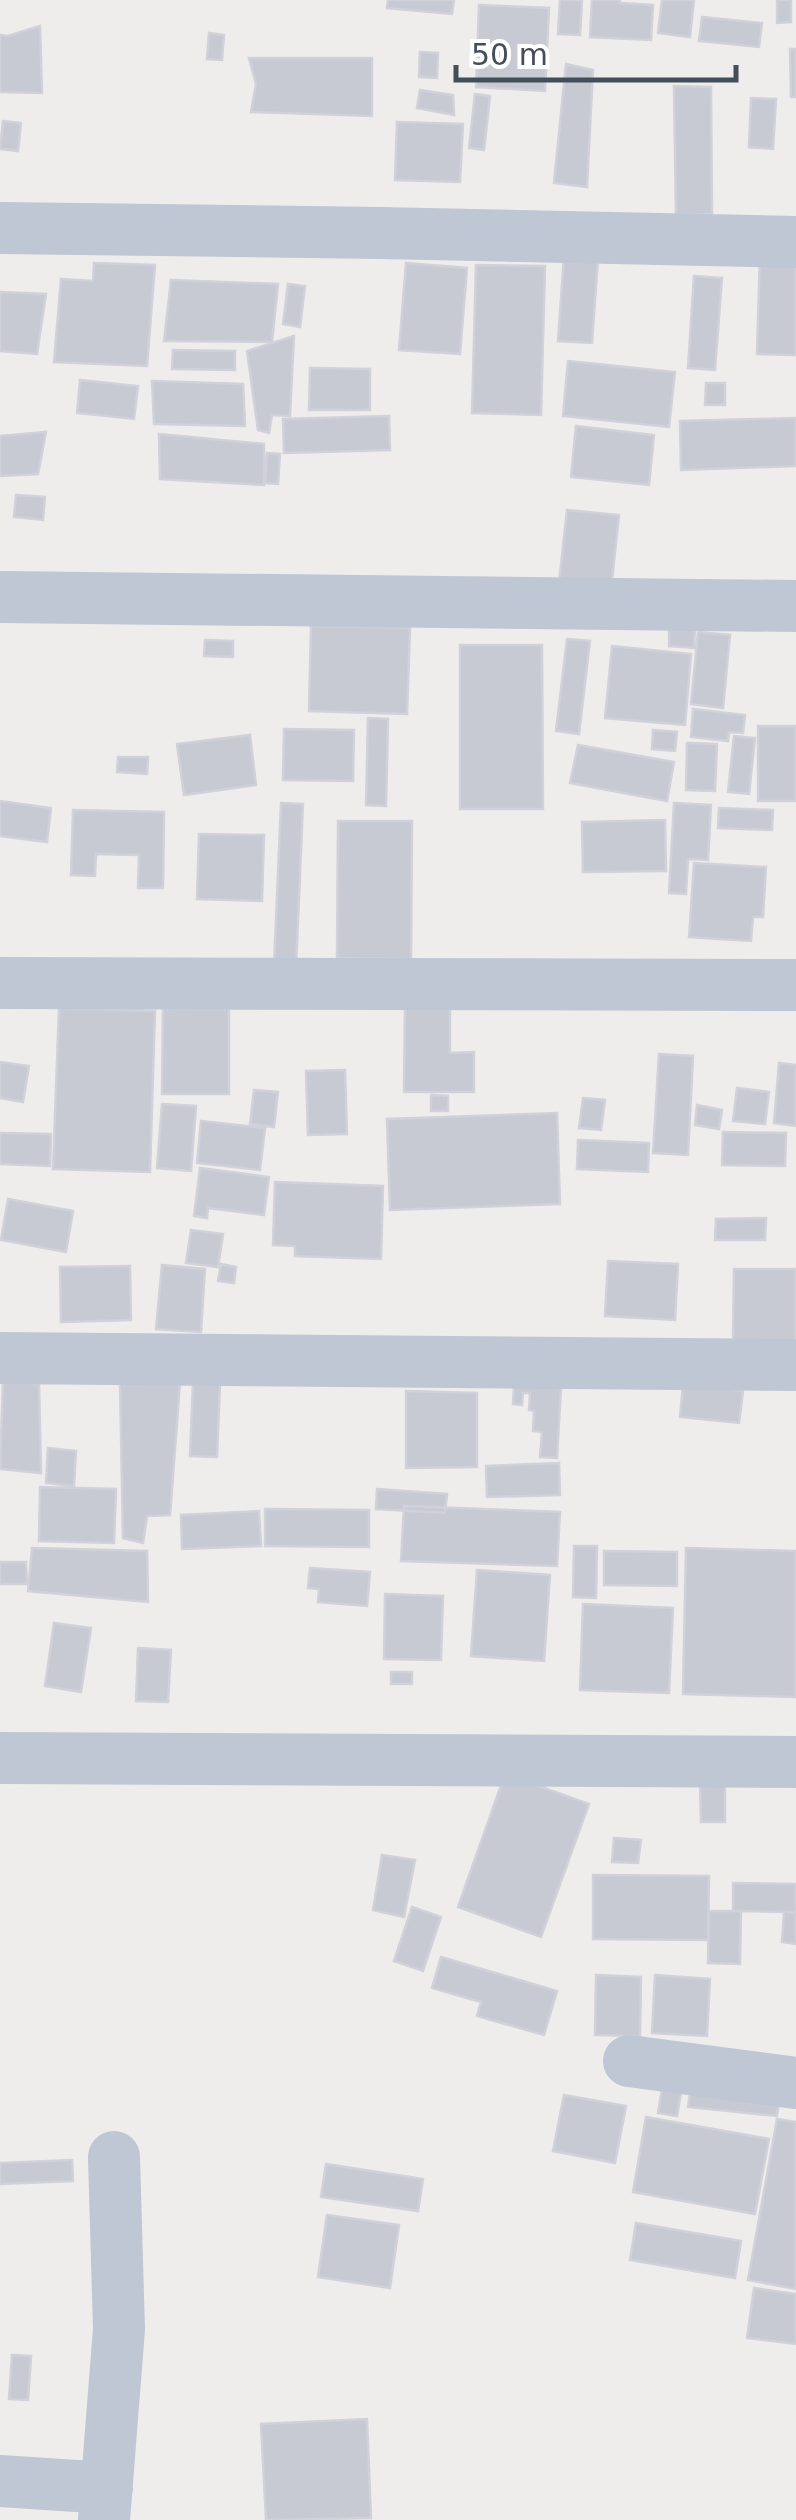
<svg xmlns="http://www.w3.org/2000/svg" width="796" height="2520" font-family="'DejaVu Sans',sans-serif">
<rect width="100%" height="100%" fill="#efecec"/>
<path fill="#c7cad3" stroke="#d0d1d9" stroke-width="2.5" d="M388,0H454L452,14L387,8Z
M560,0H582L580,35L558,34Z
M592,0H620V3L653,5L651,40L590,37Z
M662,0H694L690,37L658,33Z
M777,0H791V22L777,23Z
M479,5L549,8L545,91L476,87Z
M702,17L762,23L759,47L699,41Z
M40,26L42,93L0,92V35L8,36Z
M209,33L224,35L222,60L207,59Z
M790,49H796V97H791Z
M420,52L438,53L437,78L419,77Z
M249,58H372V116L251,112L256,84Z
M566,64L593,70L587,187L554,183Z
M674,86L711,87L712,214L676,215Z
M420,90L453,95L454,115L417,108Z
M475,94L490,96L484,150L469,148Z
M751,98L776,99L773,149L749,147Z
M3,121L21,123L18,151L0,149Z
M397,122L463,124L460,182L395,180Z
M760,253L796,254V355L757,354Z
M564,256L598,258L592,343L558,341Z
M94,263L155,265L147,366L54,362L61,279L93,281Z
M406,263L467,268L460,354L399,350Z
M476,265L545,266L541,415L472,413Z
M694,276L722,278L715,370L688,368Z
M171,280L278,284L272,342L164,341Z
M288,284L305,286L300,327L283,324Z
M0,292L46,294L37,354L0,351Z
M294,336L290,416L272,415L269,433L258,430L247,351Z
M173,350L235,351V370L172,369Z
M568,361L675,372L669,427L563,416Z
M310,368L370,369V410H309Z
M80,380L138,386L134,419L77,413Z
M152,381L243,384L245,426L154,424Z
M706,383H725V405H705Z
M389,416L390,450L284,453L283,419Z
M796,418V466L681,470L680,421Z
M576,426L654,435L649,485L571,477Z
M46,432L38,474L0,476V436Z
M159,434L264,444V485L160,479Z
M267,453L280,454L278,484L265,483Z
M16,495L45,497L43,520L14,517Z
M567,510L619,515L610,598L558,592Z
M311,626L410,628L407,714L309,711Z
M669,628L695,629L694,648L669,646Z
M698,632L730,635L723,708L691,704Z
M567,639L590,641L579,734L556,731Z
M205,640L233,641V657L204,656Z
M460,645H542L543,809H460Z
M612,646L691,654L685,725L605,718Z
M693,709L745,715L743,733L729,732L728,741L691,737Z
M368,718L388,719L386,806L366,805Z
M758,726H796V801H758Z
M284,729L354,730L353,781L283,780Z
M653,730L677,732L675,751L652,749Z
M250,735L256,785L184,795L177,744Z
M734,736L755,738L749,794L728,792Z
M687,743L717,744L715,791L686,790Z
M578,745L674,762L667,801L570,783Z
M118,757H148L147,774L117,772Z
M0,801L51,808L47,842L0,836Z
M281,803L303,804L296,967L274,966Z
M674,803L711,805L708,860L688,859L686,894L669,893Z
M719,808L773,810L772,830L718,828Z
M73,810L164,812L163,888H138L139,855L96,854L95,876L71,875Z
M665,820L666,871L583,872L582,822Z
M338,821H412L411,959L337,958Z
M199,834L264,835L262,901L197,899Z
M694,863L766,867L763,917H753L751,941L689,937Z
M59,1008L155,1011L150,1172L53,1169Z
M405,1008H450V1053L474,1052V1092H404Z
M163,1009H229V1094H162Z
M659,1054L693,1056L688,1155L653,1153Z
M0,1062L29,1066L23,1102L0,1098Z
M779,1063L796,1065V1126L774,1123Z
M345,1070L347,1134L308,1135L306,1071Z
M737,1088L769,1092L765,1124L733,1121Z
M254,1090L278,1092L274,1127L250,1124Z
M431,1095L448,1096V1111H431Z
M583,1098L605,1100L601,1130L579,1128Z
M162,1104L196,1106L191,1171L157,1168Z
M697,1105L722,1110L719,1129L695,1125Z
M557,1113L560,1204L390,1210L387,1119Z
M201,1121L265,1128L260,1170L197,1163Z
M723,1132L786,1133L785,1166L722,1165Z
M0,1133L51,1134L50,1166L0,1164Z
M578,1140L649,1143L648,1172L577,1169Z
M200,1168L269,1177L264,1215L208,1208L207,1218L194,1216Z
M275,1182L383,1186L381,1259L295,1256V1246L273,1245Z
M8,1199L73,1211L66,1252L1,1240Z
M766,1218L765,1240H715L716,1219Z
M191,1230L223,1234L218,1267L186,1263Z
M608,1261L678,1264L675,1320L605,1316Z
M221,1264L236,1267L234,1283L218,1281Z
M162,1265L205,1269L201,1332L156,1329Z
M130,1266L131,1320L61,1322L60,1267Z
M734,1269H796V1343H733Z
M515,1371L561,1387L557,1458L540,1457L542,1432L533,1431L534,1411L529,1410L530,1393H523L522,1405L513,1404Z
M3,1381L39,1384L41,1473L0,1469Z
M193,1382L220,1383L217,1457L190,1456Z
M120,1383H180L170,1515L147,1516L143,1543L123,1538Z
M683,1384L743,1391L739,1423L680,1417Z
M406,1391L477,1393V1467L406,1468Z
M48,1448L76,1451L74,1486L46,1483Z
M559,1463L560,1495L487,1497L486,1466Z
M40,1487L116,1489L114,1543L39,1541Z
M377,1489L447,1494L445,1513L376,1509Z
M404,1506L560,1512L557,1566L401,1561Z
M265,1509L369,1510V1547L265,1546Z
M259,1511L261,1546L182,1549L181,1515Z
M574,1546H597L596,1598L573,1597Z
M32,1548L147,1551L148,1602L28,1591Z
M686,1548L796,1551V1697L683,1694Z
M604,1551L677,1552V1586L604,1585Z
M0,1562H26L27,1584H0Z
M310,1568L370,1572L367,1606L318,1602L319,1589L308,1588Z
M477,1570L550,1575L544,1661L471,1656Z
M385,1594L443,1596L441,1660L384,1659Z
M583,1604L673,1608L669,1693L580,1690Z
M54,1623L91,1628L81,1692L45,1686Z
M138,1648L171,1650L168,1702L136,1701Z
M391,1672H412V1684H391Z
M505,1774L589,1804L541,1937L458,1907Z
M725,1781V1822H701L700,1782Z
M614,1838L641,1840L638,1863L612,1862Z
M382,1855L415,1860L404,1917L373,1910Z
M593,1875L709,1876L708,1940L593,1939Z
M733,1883L796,1884V1912L733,1911Z
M412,1907L441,1917L423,1971L394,1961Z
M709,1911H741L740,1964L708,1963Z
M784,1912L796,1913V1944L782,1942Z
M441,1957L557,1991L544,2035L477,2016L481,2002L432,1988Z
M596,1975L641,1977L640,2036L595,2035Z
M655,1975L710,1979L707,2036L652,2033Z
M664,2077L683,2080L677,2116L658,2113Z
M691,2086L780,2096L777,2116L688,2107Z
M564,2095L626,2106L615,2163L553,2151Z
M646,2117L769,2139L755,2214L633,2192Z
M777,2119L796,2122V2289L748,2280Z
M72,2160L73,2181L0,2184V2163Z
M326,2164L423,2179L418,2211L321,2197Z
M327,2215L399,2225L390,2288L318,2277Z
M636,2223L741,2241L735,2278L630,2260Z
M754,2288L796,2294V2344L747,2338Z
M12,2355L31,2356L28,2400L9,2399Z
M367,2419L371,2518L266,2520L261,2424Z"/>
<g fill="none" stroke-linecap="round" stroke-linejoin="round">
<path stroke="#bec7d3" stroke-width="52" d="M0,228L380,233L796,242
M0,597L796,606
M0,983L796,985
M0,1358L796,1365
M0,1758L796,1762
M629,2061L796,2083
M0,2481L107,2488
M104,2520L119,2329L114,2157"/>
</g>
<path d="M456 65v15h280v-15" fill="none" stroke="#434e5b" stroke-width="5"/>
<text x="471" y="65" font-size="30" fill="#434e5b" stroke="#ffffff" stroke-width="8" paint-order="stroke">50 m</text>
</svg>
